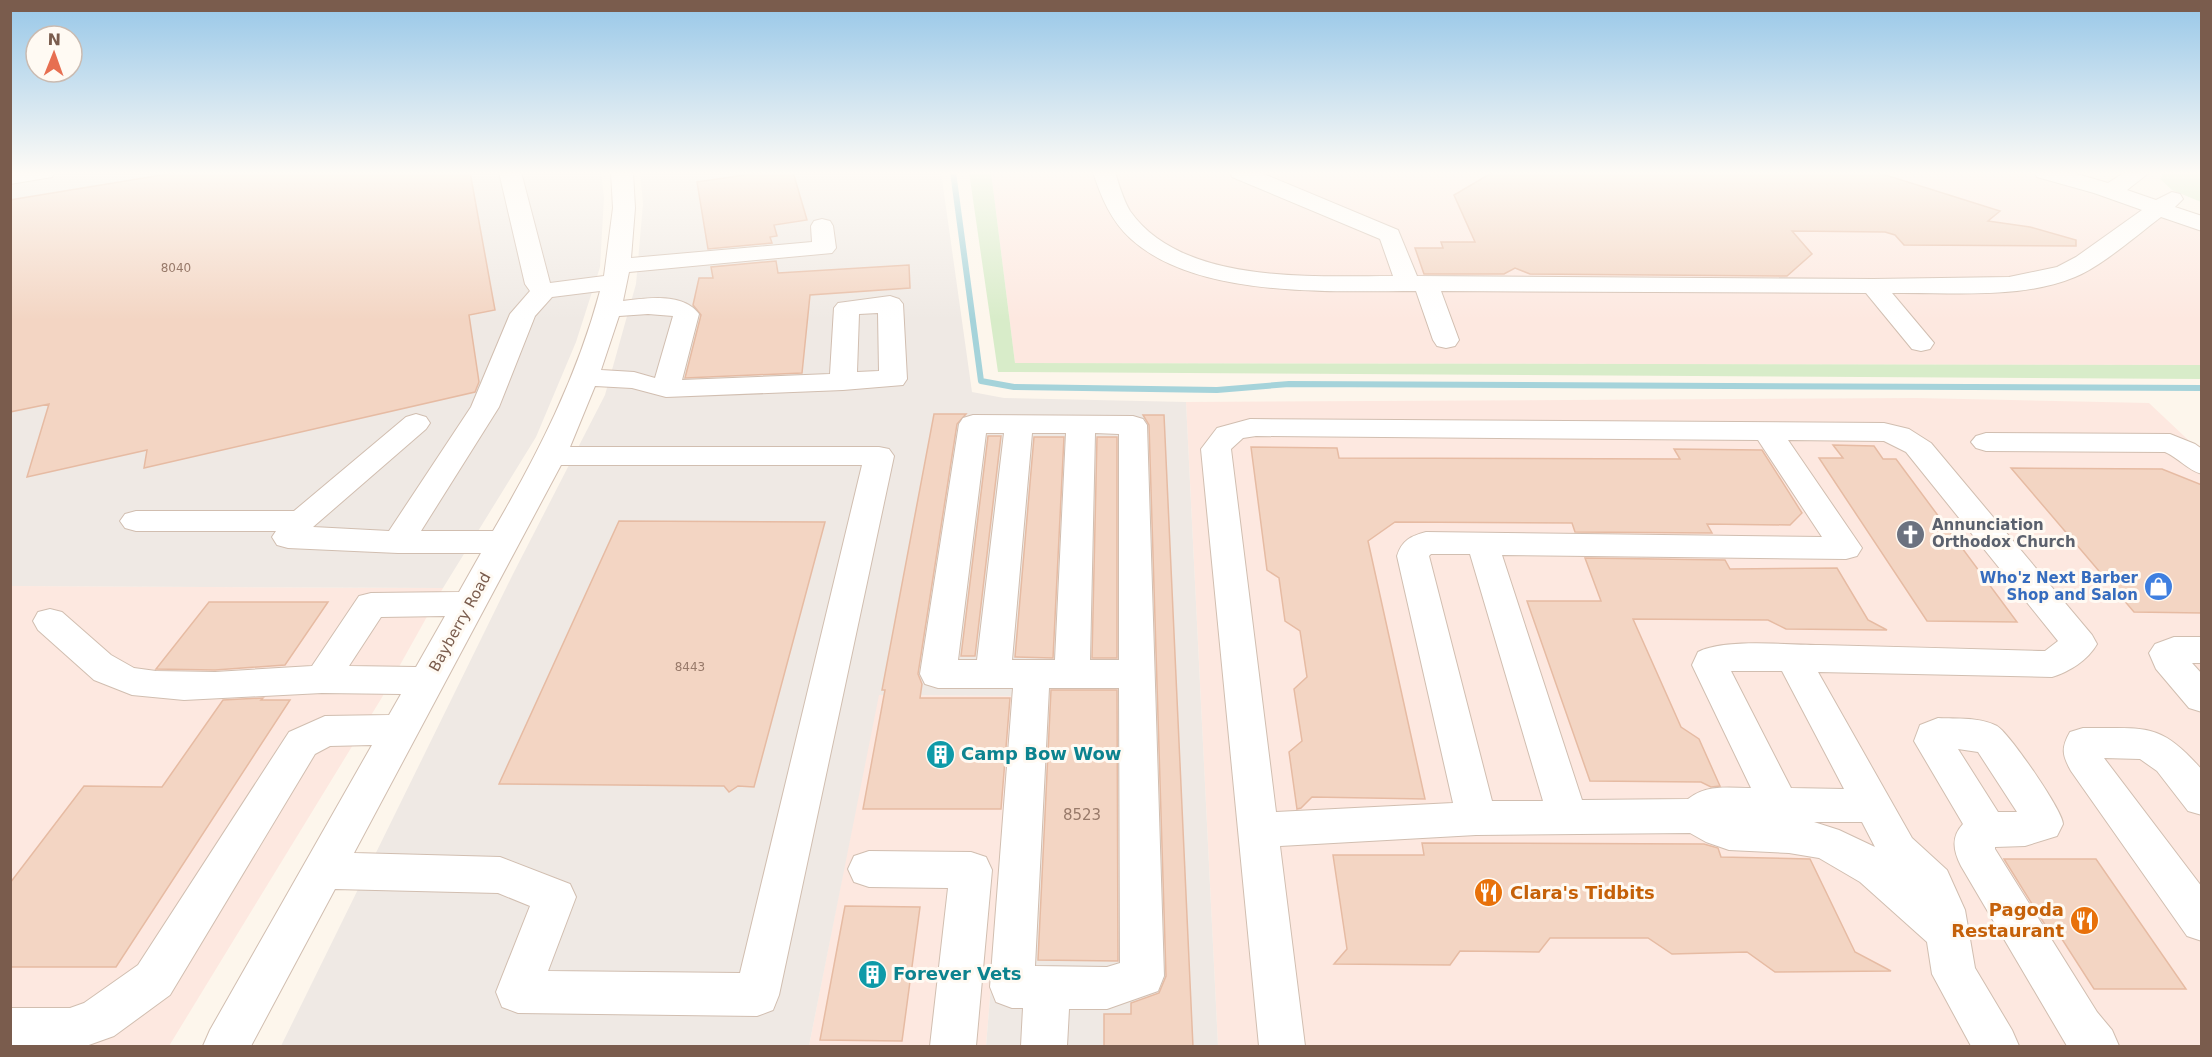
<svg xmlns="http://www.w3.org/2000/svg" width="2212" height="1057" font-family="'DejaVu Sans',sans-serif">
<rect width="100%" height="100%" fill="#fdf6ec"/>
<path fill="#fde8e0" d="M991,172H2035L2122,200L2201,228V365L1015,363Z
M1916,398L2149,403L2201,452V1046H1218L1186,402Z
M11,586L443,588L381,699L169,1046H11Z
M878,695L1015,696L986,1046H809Z"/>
<path fill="#efe9e4" d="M11,172H601L604,198L600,267L576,342L536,437L443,588L11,586Z
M640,172H941L972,392L1004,398L1186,402L1218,1046H986L1015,696L879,695L809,1046H281L513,574L605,395L636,284L643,204Z"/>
<path fill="#d8ecc9" d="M969,172H991L1015,363L2201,365V379L998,372Z
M2164,172H2201V202L2172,190L2160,179Z"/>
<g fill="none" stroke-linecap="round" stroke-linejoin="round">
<path stroke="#a5d3da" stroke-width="6" d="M953,172L981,381L1014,387L1217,390L1289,384L2202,388"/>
</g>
<path fill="#f3d5c3" stroke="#e6bba3" stroke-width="1.5" d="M180,172H470L495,310L469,315L479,382L475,392L144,468L147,450L27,477L49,404L10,412V200Z
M766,172H793L807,220L774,225L777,236L770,237L772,243L708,249L697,182Z
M1493,172H1876L2000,211L1988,221L2030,227L2076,240V246L1904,245L1895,235L1885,232L1792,231L1812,254L1787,276L1530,274L1515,268L1504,274H1424L1415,248H1443L1441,242H1475L1454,195Z
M776,261L778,273L909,265L910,288L810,295L802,373L685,378L701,315L693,305L699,278H713L711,267Z
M934,414H966L957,424L918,674L922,684L920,698H1010L1001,809H863L885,690H882Z
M1143,415H1164L1193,1047H1104V1014H1131V1003L1159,993L1166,976L1149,425Z
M988,436H1001L975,656H961Z
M1034,437H1064L1053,658L1015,657Z
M1097,437H1117V658H1092Z
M1833,445L1874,446L1883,459H1896L2017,622L1927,621L1819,458H1843Z
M1251,447L1337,448L1339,458L1680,459L1674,449L1762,450L1802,513L1790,525L1707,524L1712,533L1575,532L1572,523L1395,522L1368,541L1425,799L1312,797L1301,808L1297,809L1289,752L1302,741L1294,689L1307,677L1300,631L1285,621L1279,578L1267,570Z
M2011,468L2162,469L2202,485V613L2134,612Z
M619,521L825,522L754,787L738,786L729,792L724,786L499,784Z
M1585,558L1725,560L1730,569L1837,568L1868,620L1887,630L1786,629L1768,620L1633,619L1681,727L1699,739L1720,786L1711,787L1701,782L1590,781L1527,601H1601Z
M209,602H328L285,665L215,670L156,669Z
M1051,690H1117L1118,961L1038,960Z
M263,698L261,700H290L116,967H10V883L84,786L162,787L223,700Z
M1422,843L1704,844L1718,848L1721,857L1810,859L1855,952L1891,971L1775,972L1747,952L1672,954L1648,938H1550L1539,952L1460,951L1450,965L1334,964L1347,949L1333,855H1424Z
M2004,859H2096L2186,989H2094L2060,936H2052Z
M845,906L920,907L902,1041L820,1040Z"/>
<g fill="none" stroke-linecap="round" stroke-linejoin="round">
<defs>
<path id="minor" d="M10,172H54L52,177L10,184Z
M499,172H521L550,283L604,276L613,208L611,172H633L635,208L631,258L812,242L811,226L814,221L822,219L830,221L833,226L836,248L832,253L629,272L623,301C646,298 683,292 699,314L682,380L830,374L834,308L838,303L890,296L899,299L903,304L907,379L903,385L843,390L666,397L632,388L595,386L570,447H879L889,449L894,456L779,995L773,1010L757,1016L518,1013L502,1007L496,992L530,906L498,893L335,889L251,1046H203L210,1030L372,745L330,746L315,754L170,995L114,1036L86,1046H10V1008H70L84,1003L138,965L289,732L325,716L389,715L401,694L322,693L184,700L132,695L94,680L38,630L33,621L38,612L50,609L62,612L111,655L134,668L156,671L215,672L312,666L359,596L371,593L459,592L481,553H398L288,548L277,545L272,537L276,531H136L125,528L120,521L125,514L136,511H294L406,417L416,414L426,417L430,423L426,429L313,527L389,531L471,407L510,314L530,291L525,284ZM600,291C577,377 538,454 493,531H421L499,407L535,316L552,297ZM878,313L879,371L857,372L859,314ZM648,314L673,316L655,378L634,372L601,370L619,316ZM561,465H862L740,973L548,971L576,897L570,884L500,857L354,853ZM445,616L416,667L349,666L381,617Z
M1093,172H1115C1119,185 1123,199 1130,211C1182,285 1313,276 1393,276L1380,239L1232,177L1230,172H1259L1398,230L1417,276L1873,279L2009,277L2057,267L2076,257L2142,210L2094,193L2037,177L2035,172H2070L2108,183L2125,172H2150L2127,190L2156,200L2172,192L2180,194L2183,199L2175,207L2202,216V231L2161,217C2137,235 2102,266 2075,277C2019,300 1951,292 1892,293L1934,343L1930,349L1921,351L1912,349L1866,293L1441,291L1459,340L1455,346L1446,348L1437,346L1433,340L1416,291C1332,291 1197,299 1131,239C1111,221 1101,197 1093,172Z
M973,415L1133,416L1143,419L1147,425L1164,976L1158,991L1107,1009H1069L1067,1046H1021L1023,1008H1012L996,1002L990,987L1013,688H938L925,684L920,674L959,424L963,418ZM986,433H1004L977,660H958ZM1032,433H1066L1055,660H1012ZM1095,433L1119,434V660H1090ZM1049,688H1119L1120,963L1107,967L1035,966Z
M1250,419L1884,423L1909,429L1931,443L2092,635L2097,644C2088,660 2069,672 2052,677L1818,672L1912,838L1947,870L1965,910L1975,968L2012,1030L2019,1046H1971L1932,974L1927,942L1860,882L1819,858L1789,853L1729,850L1706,842L1690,833L1476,835L1280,846L1305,1046H1259L1201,449L1217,428ZM1256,436L1758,440L1822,537L1426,532C1411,536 1402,540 1397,556L1453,803L1276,812L1231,449L1243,438ZM1788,440L1884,441L1906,452L2058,641L2045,651C1970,649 1895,647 1820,645C1788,645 1725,638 1698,652L1692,665L1751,788C1728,788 1707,784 1688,799L1582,800L1502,555L1846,559L1857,556L1862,548ZM1431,554H1470L1543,801H1492L1429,556ZM1731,671H1782L1844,789L1791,788ZM1814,822H1862L1875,847L1839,830Z
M1986,433L2170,434L2195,444L2202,449V474C2187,470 2179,458 2165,452L1986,451L1976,448L1971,442L1976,436Z
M2174,637H2202V663H2192L2202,674V712L2189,708L2156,669L2149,653L2155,644Z
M1938,718C1957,719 1980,717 1997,726C2009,733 2063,811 2063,824L2057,836L2025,846L1995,847V849L2097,1012L2112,1030L2119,1046H2067L1961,866C1953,850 1951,837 1963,824L1914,741L1920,725ZM1958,749L1978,752L2017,812H1998Z
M2083,728C2144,729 2159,720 2202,770V815L2188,811L2157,771L2140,759L2104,758L2202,887V941L2187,936L2071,771C2062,755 2061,748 2070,732Z
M869,851L971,852L986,857L992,870L976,1046H930L948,888L869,887L854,882L848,869L854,856Z"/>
</defs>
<use href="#minor" stroke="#d1beb0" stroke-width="2"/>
<use href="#minor" fill="#fff" fill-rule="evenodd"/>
</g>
<linearGradient id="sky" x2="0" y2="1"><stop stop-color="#97c7e8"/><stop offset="0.54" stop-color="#fefbf6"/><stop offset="1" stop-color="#fefbf6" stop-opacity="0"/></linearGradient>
<rect width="2212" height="320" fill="url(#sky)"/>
<defs>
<symbol id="church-disc" viewBox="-11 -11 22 22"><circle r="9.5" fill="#6b7280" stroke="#fffaf3"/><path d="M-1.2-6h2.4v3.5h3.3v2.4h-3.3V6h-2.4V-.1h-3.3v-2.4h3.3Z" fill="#fff"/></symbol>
<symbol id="shop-disc" viewBox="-11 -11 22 22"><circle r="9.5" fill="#3f7fe0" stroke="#fffaf3"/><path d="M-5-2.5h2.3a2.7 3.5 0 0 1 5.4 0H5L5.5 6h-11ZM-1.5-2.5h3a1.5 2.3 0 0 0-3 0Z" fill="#fff"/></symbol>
<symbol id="building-disc" viewBox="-11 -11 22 22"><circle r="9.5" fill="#0f9aa8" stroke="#fffaf3"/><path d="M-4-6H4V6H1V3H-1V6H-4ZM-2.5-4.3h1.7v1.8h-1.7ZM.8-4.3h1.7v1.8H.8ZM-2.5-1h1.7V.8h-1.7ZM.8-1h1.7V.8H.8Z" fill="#fff"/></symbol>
<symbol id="restaurant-disc" viewBox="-11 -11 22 22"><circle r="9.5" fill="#e8710a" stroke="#fffaf3"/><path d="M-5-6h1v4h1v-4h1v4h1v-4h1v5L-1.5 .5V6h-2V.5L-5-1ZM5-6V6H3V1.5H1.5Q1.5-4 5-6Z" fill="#fff"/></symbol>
</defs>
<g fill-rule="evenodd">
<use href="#church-disc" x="1894" y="518" width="33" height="33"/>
<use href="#shop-disc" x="2142" y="570" width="33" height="33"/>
<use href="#building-disc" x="924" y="738" width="33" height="33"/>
<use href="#restaurant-disc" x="1472" y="876" width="33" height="33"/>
<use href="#restaurant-disc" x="2068" y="904" width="33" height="33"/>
<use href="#building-disc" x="856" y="958" width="33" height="33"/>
</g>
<g text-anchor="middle" stroke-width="6" stroke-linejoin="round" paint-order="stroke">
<g font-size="12" fill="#987a6a">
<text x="176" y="272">8040</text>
<text x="690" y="671">8443</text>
</g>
<g font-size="15" font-weight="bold" fill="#5b616d" stroke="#fffaf3" text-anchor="start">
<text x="1932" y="530">Annunciation<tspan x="1932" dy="17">Orthodox Church</tspan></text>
</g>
<g font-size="15" font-weight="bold" fill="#366cbe" stroke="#fffaf3" text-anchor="end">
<text x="2138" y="583">Who'z Next Barber<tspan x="2138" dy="17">Shop and Salon</tspan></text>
</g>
<g font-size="15" fill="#7a5c4d" stroke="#fffaf3">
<text transform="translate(460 622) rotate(-61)" y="5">Bayberry Road</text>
</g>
<g font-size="15" fill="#987a6a">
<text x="1082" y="820">8523</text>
</g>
<g font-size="18" font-weight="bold" fill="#0d838f" stroke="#fffaf3" text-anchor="start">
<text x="961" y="760">Camp Bow Wow</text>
<text x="893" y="980">Forever Vets</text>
</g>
<g font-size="18" font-weight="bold" fill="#c56008" stroke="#fffaf3" text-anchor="start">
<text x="1510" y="899">Clara's Tidbits</text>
<text x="2064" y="916" text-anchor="end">Pagoda<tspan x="2064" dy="21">Restaurant</tspan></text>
</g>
</g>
<rect width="2212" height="1057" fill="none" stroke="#7a5c4d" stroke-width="24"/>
<g transform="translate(54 54) rotate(1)"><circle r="28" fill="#fffaf3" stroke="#cabbb1" stroke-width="1.5"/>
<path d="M0-4.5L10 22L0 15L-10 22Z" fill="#e76f51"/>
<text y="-9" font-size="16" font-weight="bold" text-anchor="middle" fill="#7a5c4d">N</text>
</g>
</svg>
